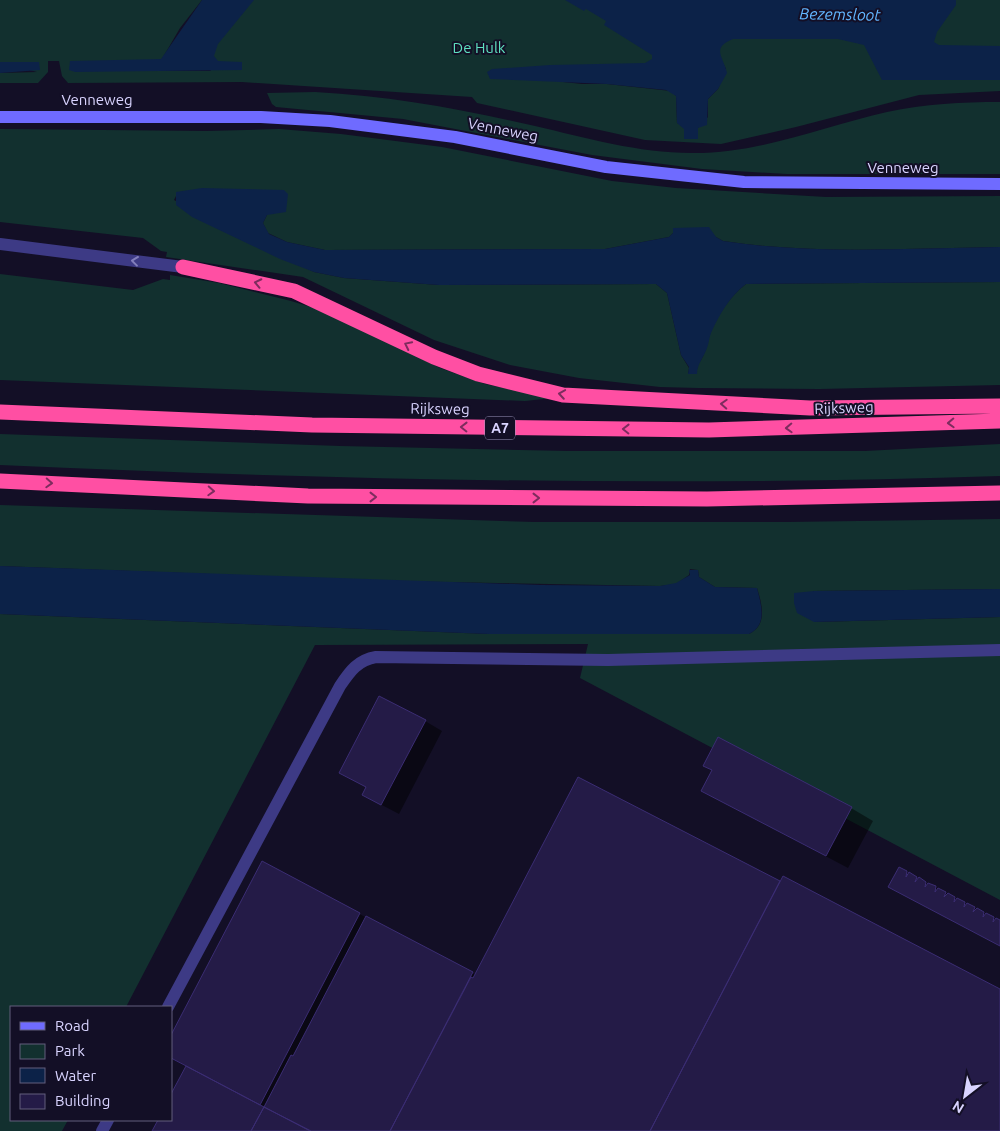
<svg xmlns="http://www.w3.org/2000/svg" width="1000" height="1131" font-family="Ubuntu,sans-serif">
<rect width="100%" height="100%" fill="#130f26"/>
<path fill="#12302f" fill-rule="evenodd" d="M0,0H202L180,28L162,59L158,60L157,71H211L201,57L233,0H1000V60L882,80H1000V91L919,95L796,127L721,144L645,140L477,103L472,97L242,82L68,83L62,76L59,61H48V72L38,83H0V73L37,72L0,62ZM722,61L726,69L718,89L708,99V117L698,128L677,123L676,96L671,91L607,84H582L563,82Z
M315,92C391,96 460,109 535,126C586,138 639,153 691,153C758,154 822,127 887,112C925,104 962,102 1000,102V174H787L702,169L592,155L403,119L276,107L272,104L267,93Z
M0,129L206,131L279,129L341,134L442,147L612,181L676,188L826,197L1000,196V247C908,248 815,255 723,241L716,237L673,233L669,237L605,249L325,250L287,242L268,233L263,223L267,215L176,196L174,200L314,272L344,278L439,285L656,284L667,293L681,355L689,368L688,374C705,361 704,352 710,334C716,317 731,295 746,284L1000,282V385L819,389L698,388L660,387L579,378L510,365L434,340L303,277L166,257L167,252L161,251L143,238L0,222Z
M0,274L133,290L163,279L170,280V275L219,283L291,301L327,312L440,368L485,384L553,398L525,401L0,380Z
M0,434L340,446L568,451H865L1000,444V476C667,487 333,480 0,465Z
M0,505L534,522H788L1000,519V589L813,591L815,622L1000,617V900L580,678L588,644L315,645L126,1007H11V1120H68L62,1131H0V614L489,634H749C768,625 762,604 757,588L715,587L699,577L698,570L690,569L689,575L676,584L660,586L390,581L0,566Z"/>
<path fill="#0c2248" d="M202,0H254L218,44L214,56L218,61L242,62V70L75,72L69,70L70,61L161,59Z
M565,0H956V5L937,32L934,42L939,45L1000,46V80H882L864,45L838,39H733C711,48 723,56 727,73L718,89L708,99L707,125L698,128V139H684V129L677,123L676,96L666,90L607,84L490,79L487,72L492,69L550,65L645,63L652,59V55L604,25L606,21L586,9L584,11Z
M0,62H39L40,70L0,73Z
M202,188L284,190L288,194L286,212L267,215L263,223L269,234L287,242L325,250L605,249L669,237L673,233V228L709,227L716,237L723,241C815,255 908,248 1000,247V282L746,284C730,296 719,315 711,333C709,338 709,343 707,348C704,357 697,364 697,374H688L689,367L681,355L667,293L656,284L439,285L344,278L314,272L280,259L192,217L176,205V192Z
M0,566L541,585L660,586L676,583L690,575L689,570H698L699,577L715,587L757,588C761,604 768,625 749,634H489L0,614Z
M1000,589V617L814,622L797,613L794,603V593L814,591Z"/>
<path fill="#0007" d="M425,721L442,731L399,814L380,804Z
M713,771L851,808L873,821L848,868L725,803Z
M578,778L781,883L1000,990V1131H153L159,1120H171L187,1067L171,1058L262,863L476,975Z
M906,872L1000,921V945L889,887Z"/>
<path fill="#241b47" stroke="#3b2d73" d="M379,696L426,720L381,805L362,795L366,787L339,773Z
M718,737L852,807L826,856L701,791L712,770L703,766Z
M578,777L780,881L650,1131H390L471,977L473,978Z
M262,861L360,913L260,1105L171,1058V1035Z
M899,867L907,871L906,877L909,872L917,877L915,882L919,877L926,882L925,887L928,883L936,886L935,892L938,888L946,892L944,897L948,893L955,897L954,902L957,898L965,902L964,907L967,903L975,907L973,912L977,908L984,912L983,917L986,913L994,917L993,922L996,918L1000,920V946L888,887Z
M783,876L1000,989V1131H650Z
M366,916L473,972L390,1131H310L264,1107L291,1055L293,1056Z
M186,1066L264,1107L251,1131H152L158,1120H171V1094Z
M264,1107L311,1131H251Z"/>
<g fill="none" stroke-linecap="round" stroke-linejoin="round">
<path stroke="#3d3a85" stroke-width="12" d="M0,244L183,267
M168,1007L340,686C350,671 358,660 376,657L608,660L1000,650
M102,1131L108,1120"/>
<path stroke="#6f6bff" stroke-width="12" d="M0,117H261L330,121L455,137L606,167L744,182L1000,184"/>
<path stroke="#ff4fa3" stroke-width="15" d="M183,267L294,291L434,357L478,374L563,395L810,408L1000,406
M0,412L312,425L709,430L1000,421
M0,481L308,496L707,499L1000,493"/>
</g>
<defs><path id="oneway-chevron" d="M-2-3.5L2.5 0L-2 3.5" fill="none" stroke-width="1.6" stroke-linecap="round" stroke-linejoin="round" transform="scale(1.25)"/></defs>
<use stroke="#837fbc" href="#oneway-chevron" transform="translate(135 261) rotate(-173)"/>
<g stroke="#7d2c5e">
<use href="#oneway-chevron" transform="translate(258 283) rotate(-168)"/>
<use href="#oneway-chevron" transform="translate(408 345) rotate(-154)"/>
<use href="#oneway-chevron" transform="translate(562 394) rotate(-171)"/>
<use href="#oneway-chevron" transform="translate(724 404) rotate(-177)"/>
<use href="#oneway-chevron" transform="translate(951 423) rotate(178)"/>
<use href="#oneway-chevron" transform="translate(464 427) rotate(-179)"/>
<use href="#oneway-chevron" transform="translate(789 428) rotate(178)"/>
<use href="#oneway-chevron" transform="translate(626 429) rotate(-179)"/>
<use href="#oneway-chevron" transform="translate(49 483) rotate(3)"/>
<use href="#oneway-chevron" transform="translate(211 491) rotate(3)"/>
<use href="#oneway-chevron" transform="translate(373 497)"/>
<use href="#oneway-chevron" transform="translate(536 498)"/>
</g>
<g text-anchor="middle" stroke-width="4" stroke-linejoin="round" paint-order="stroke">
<rect fill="#130f26" stroke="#9e99be" stroke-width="1" x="485" y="416.5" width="30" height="23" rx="4"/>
<g font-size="14" font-weight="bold" fill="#d9d4ff">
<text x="500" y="433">A7</text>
</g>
<g font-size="15" fill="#5fe0c0" stroke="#130f26">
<text x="479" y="53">De Hulk</text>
</g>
<g font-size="15" fill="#d9d4ff" stroke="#130f26">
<text x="97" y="105">Venneweg</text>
<text transform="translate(503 130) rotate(11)" y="5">Venneweg</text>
<text x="903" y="173">Venneweg</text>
<text transform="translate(844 408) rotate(-2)" y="5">Rijksweg</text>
<text transform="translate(440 409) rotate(1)" y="5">Rijksweg</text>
</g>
<g font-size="16" font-style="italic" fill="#62b6ff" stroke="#130f26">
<text transform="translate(840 14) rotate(1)" y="6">Bezemsloot</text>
</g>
</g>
<rect x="10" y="1006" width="162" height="115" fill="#130f26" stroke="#625e7d"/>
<rect x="20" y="1022" width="25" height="8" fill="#6f6bff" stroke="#625e7d"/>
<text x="55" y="1031" font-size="15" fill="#d9d4ff">Road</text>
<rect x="20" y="1044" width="25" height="15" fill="#12302f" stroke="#625e7d"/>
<text x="55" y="1056" font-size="15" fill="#d9d4ff">Park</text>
<rect x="20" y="1068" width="25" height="15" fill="#0c2248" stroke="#625e7d"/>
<text x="55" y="1081" font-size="15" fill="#d9d4ff">Water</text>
<rect x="20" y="1094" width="25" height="15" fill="#241b47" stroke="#625e7d"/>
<text x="55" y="1106" font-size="15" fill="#d9d4ff">Building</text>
<g transform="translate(965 1096) rotate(211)" stroke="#130f26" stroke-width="4" paint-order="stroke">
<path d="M0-4L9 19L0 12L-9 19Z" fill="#d9d4ff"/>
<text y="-8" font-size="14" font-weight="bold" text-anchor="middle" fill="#d9d4ff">N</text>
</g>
</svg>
